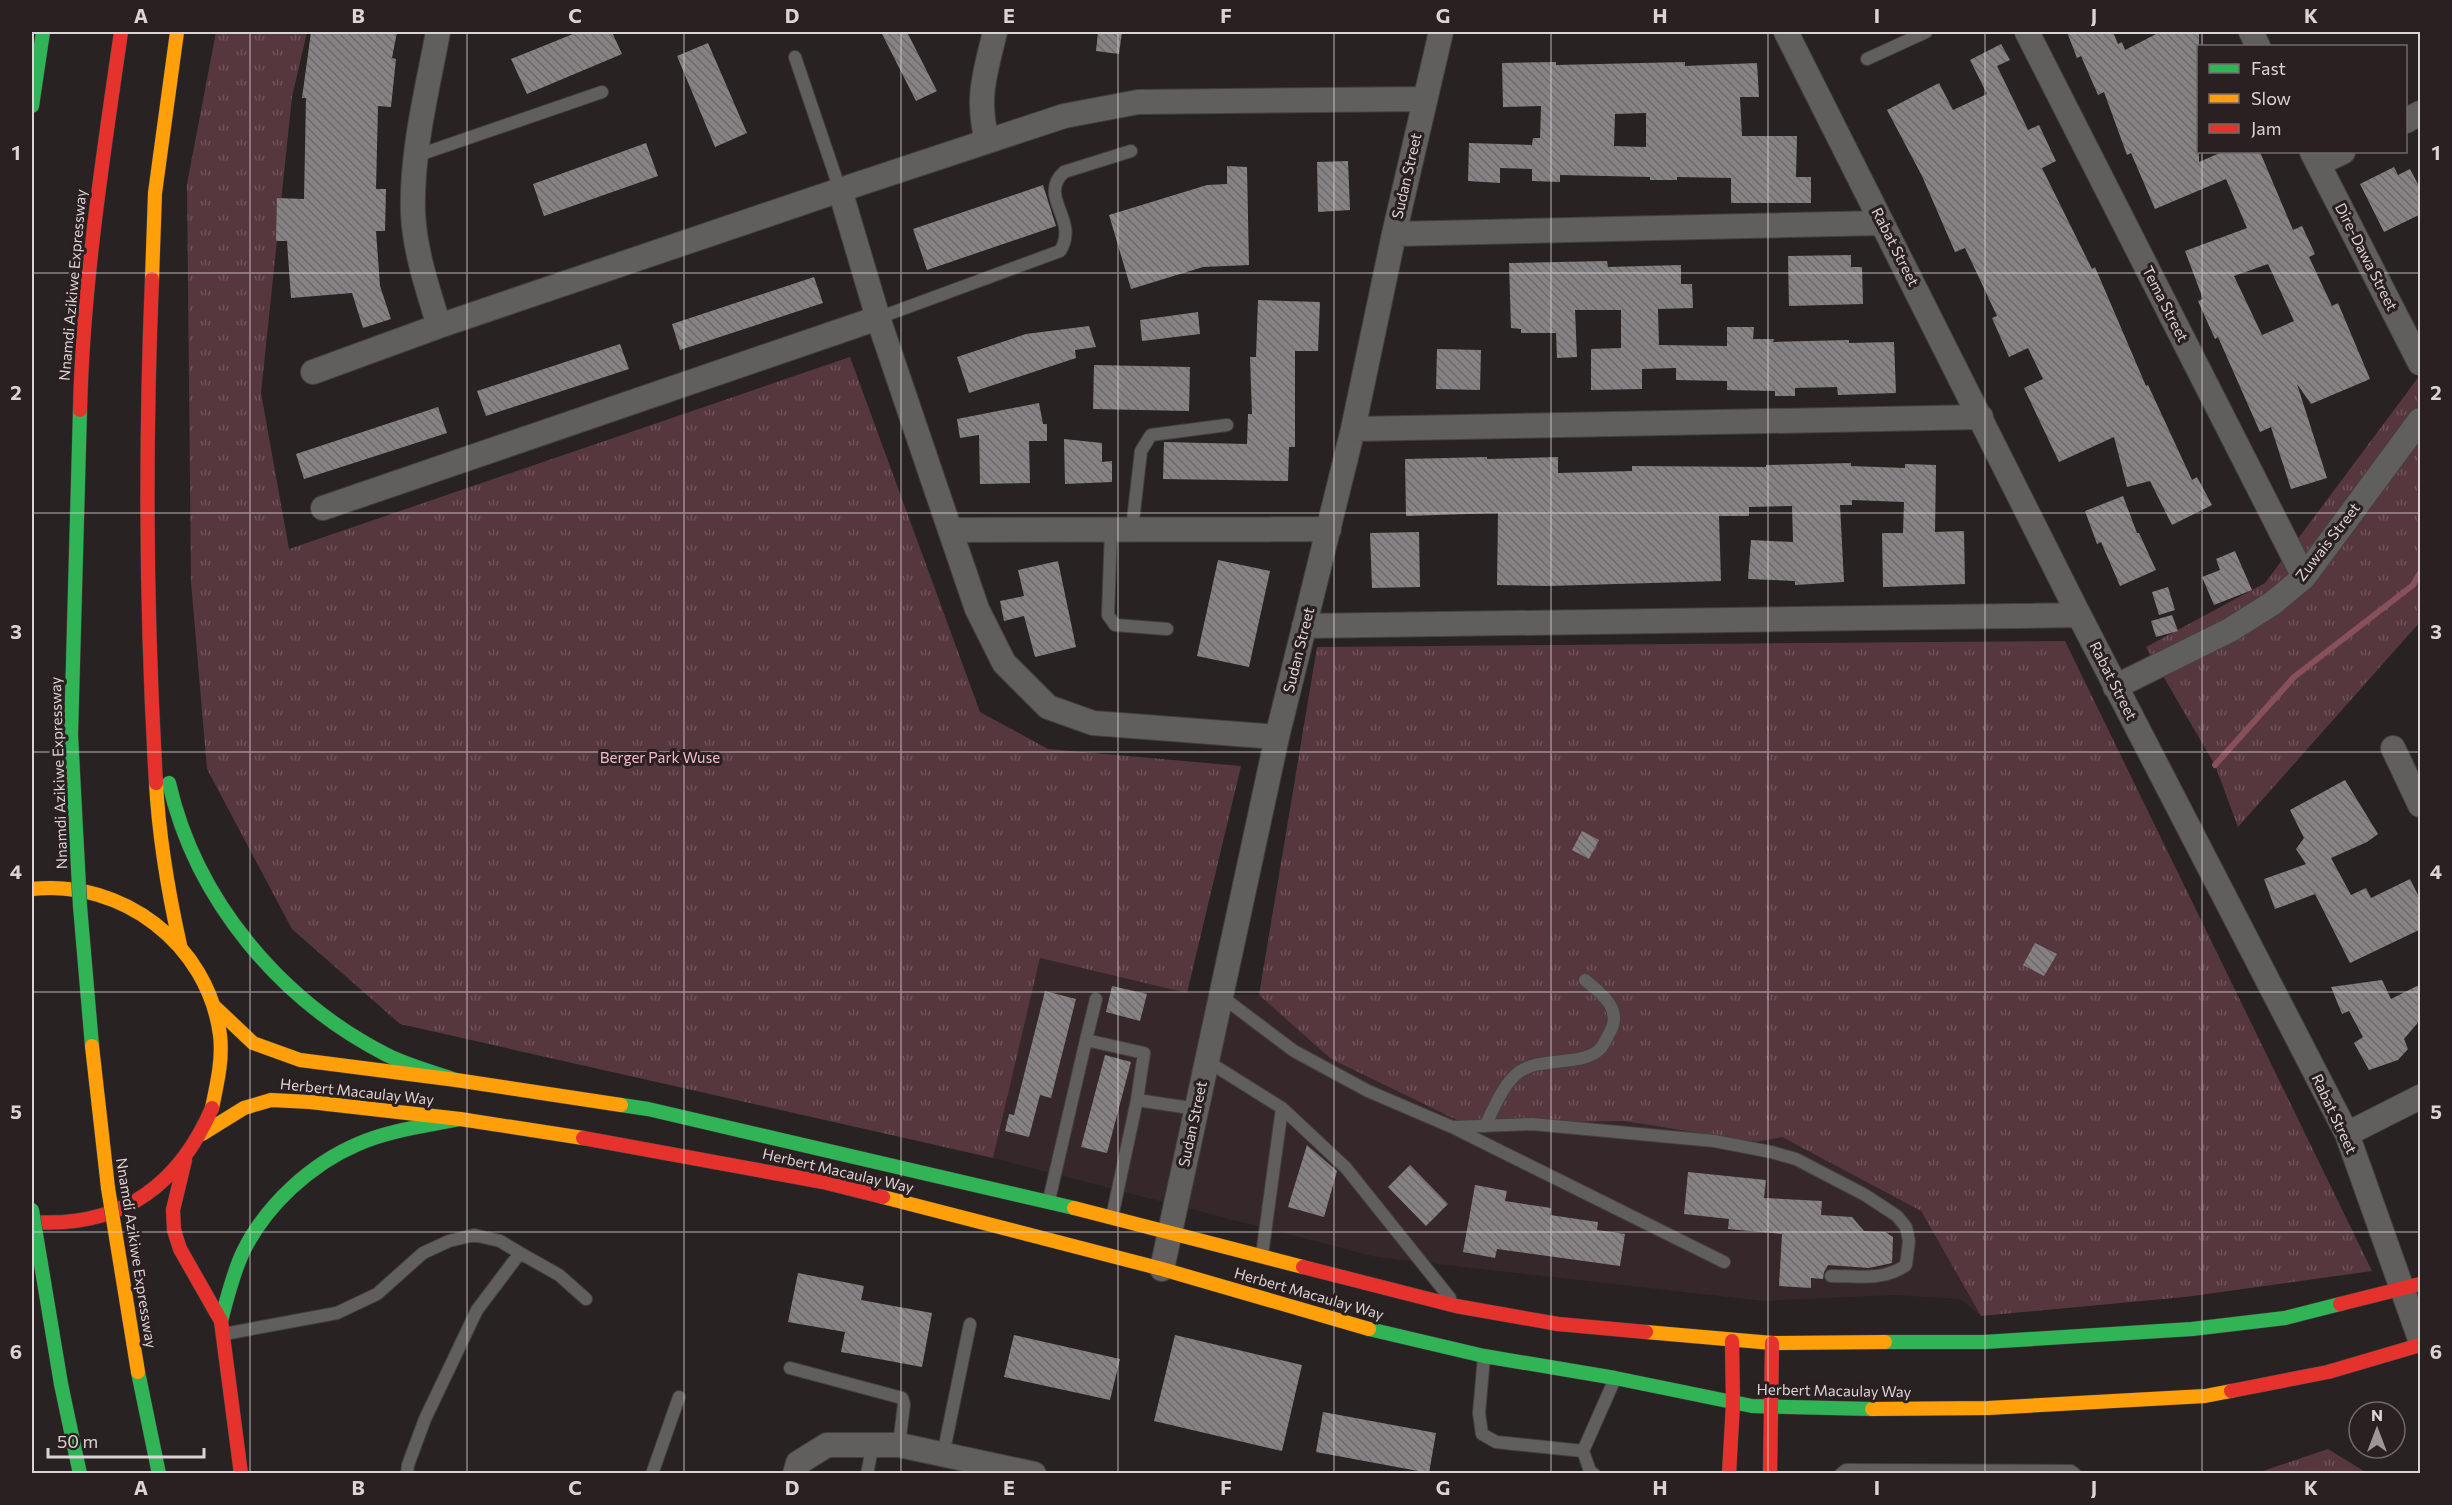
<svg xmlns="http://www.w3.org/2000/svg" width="2452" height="1505" font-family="Commissioner,sans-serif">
<defs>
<pattern id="grass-tufts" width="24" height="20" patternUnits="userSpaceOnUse" patternTransform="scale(1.5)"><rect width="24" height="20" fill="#57373e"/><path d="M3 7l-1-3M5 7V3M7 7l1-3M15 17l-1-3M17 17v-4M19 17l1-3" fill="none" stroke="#6f5359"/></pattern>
<pattern id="building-back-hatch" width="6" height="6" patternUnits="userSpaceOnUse" patternTransform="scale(1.5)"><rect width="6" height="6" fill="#868182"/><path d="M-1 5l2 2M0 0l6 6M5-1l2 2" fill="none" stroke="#6e6a6b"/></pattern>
</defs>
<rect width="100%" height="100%" fill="#282223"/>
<path fill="#36272a" d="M1040,958L1187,993L1259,995L1331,1059L1465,1124L1624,1121L1756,1142L1782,1137L1921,1211L1981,1316L1960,1299L1895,1295L1763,1301L1376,1257L993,1158Z"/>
<path fill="url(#grass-tufts)" d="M216,32H307L292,97L261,393L289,549L850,357L980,712L1048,749L1241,766L1187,993L1040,958L993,1158L400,1024L292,929L207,769L191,582L187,184Z
M2420,375V622L2238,827L2215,765L2146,647L2265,583Z
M2065,641L2372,1271L2185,1297L1981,1316L1921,1211L1782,1137L1756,1142L1624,1121L1465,1124L1331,1059L1259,995L1317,647Z
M2328,1449L2367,1473H2257Z"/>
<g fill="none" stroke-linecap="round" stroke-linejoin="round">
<path stroke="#88505b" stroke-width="6" d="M2215,765L2294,677L2413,585L2420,573"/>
</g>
<path fill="url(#building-back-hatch)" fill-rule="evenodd" d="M311,32H397L392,58L396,59L391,107L378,106L376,189H386L385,231H376L380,286L391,319L363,328L352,293L291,298L287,241H276L277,198L304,199L306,98H302Z
M578,32H612L622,54L527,94L511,59Z
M881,32H907L937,91L916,101Z
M1098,32H1122L1119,54L1096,51Z
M2067,32H2113L2118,44L2122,42L2125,50L2160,32H2199V162L2222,152H2260L2293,230L2302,226L2315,254L2309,257L2332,306L2338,303L2370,379L2311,404L2297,384L2327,478L2291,489L2271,427L2260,432L2218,337L2215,339L2198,301L2203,299L2185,251L2247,228L2226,179L2155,209L2131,153L2127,155L2104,92L2098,95L2081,56L2077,58ZM2268,264L2294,321L2262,335L2234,276Z
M708,43L747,133L715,147L677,56Z
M2001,44L2010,60L1997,66L2028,130L2039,125L2056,161L2042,168L2092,269L2095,267L2146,386L2148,385L2192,480L2197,477L2212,505L2172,525L2150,481L2127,487L2114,437L2059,462L2024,388L2043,379L2028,348L2009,357L1992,318L1997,316L1965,248L1955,252L1922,176L1887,110L1939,83L1953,110L1987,94L1970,60Z
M1556,62V65L1685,62V66L1757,63L1759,97H1740L1742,136H1797L1796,177H1811V203H1731V178L1677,177V180H1650V177L1560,175V182L1532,181V169L1500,168V183L1468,181L1469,143L1532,145L1533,138H1540L1541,106L1503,107L1502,63ZM1646,113V147L1614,146L1615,114Z
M646,143L658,176L544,216L533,184Z
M1348,161L1350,210L1318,212L1317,162Z
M1227,166L1247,167L1249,265L1203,267L1131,289L1109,215L1207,185L1227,184Z
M2394,167L2398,175L2410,169L2421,190V214L2384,232L2360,184Z
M1043,185L1056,226L927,270L913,229Z
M1851,255V267H1862L1863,304L1789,306L1788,256Z
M1607,261L1608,267L1681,265V284H1692L1693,308L1658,309L1659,345L1727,346V327H1754L1753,339H1774L1773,342L1849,340V343L1894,342L1896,393L1838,395L1837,387L1795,388V396H1775V391L1727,390V381L1676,380V368L1642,369V389L1591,390V349L1621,348V310H1575L1577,357L1557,358L1556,333H1521V329L1511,328L1509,263Z
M814,277L823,303L680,350L672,324Z
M1258,300L1320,302L1318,351H1295V447H1289L1288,481L1163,479L1164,442L1247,444L1248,414H1252L1250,357H1256Z
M1198,312L1200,334L1142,341L1140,320Z
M1089,326L1096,347L1075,350L1076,358L969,393L957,357L1026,334Z
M620,344L629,369L486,416L477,391Z
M1437,349L1481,350L1480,390L1436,389Z
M1094,365L1190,367L1189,411L1093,409Z
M1039,403L1043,424H1047V441H1029L1030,483L980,484L979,435L960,438L957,419Z
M438,407L447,433L304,479L296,454Z
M1064,439L1102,443V462L1112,461V482L1065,484Z
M1487,457V459L1558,457V473L1632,471V466L1766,467V465L1851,463V466L1905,468V464L1936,465L1935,532L1964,531L1965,584L1883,587L1882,533H1903L1904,502L1852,500V505H1840L1844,582L1795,585V581L1748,579L1751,540L1793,542L1792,506L1749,507V516H1719L1721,581L1548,586L1497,585L1498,513L1406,516L1405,459Z
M2123,496L2137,533H2139L2156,570L2120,586L2101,542L2097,544L2085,511Z
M1419,532L1420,587L1372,588L1370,533Z
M2235,551L2252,590L2214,605L2202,577L2220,570L2216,559Z
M1218,560L1270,571L1249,667L1197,656Z
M1058,561L1076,647L1035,657L1024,616L1004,621L1000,601L1024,596L1018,570Z
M2168,587L2175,610L2159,615L2152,592Z
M2172,615L2178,631L2156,637L2151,621Z
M2345,780L2378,834L2367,842L2331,858L2351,895L2366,888L2371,898L2410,879L2421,901L2419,930L2350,963L2315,894L2275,909L2264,879L2306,864L2296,849L2304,838L2290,810Z
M1582,831L1599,840L1589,859L1572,850Z
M2035,943L2057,954L2044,976L2023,965Z
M2382,980L2391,999L2421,984V1019L2404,1039L2408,1049L2398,1060L2369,1070L2354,1043L2363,1037L2349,1011L2342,1014L2331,987Z
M1112,986L1147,994L1140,1021L1106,1012Z
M1045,991L1076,999L1051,1098L1040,1095L1029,1137L1005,1131L1009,1114L1014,1115Z
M1105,1055L1131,1062L1107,1153L1081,1147Z
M1307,1145L1337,1171L1324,1217L1288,1207Z
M1410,1165L1448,1204L1426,1226L1388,1187Z
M1688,1172L1766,1180L1764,1198L1822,1201L1821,1215L1852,1217L1864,1231L1885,1232L1893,1237L1892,1263L1869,1268L1828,1265L1824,1272L1823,1279L1811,1278V1288L1779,1286L1782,1234L1728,1229L1729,1219L1684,1214Z
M1475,1185L1507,1191L1505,1201L1551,1208L1550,1215L1598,1222L1597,1230L1625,1234L1620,1266L1497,1249L1495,1258L1463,1252Z
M798,1273L864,1286L861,1300L932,1313L922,1367L841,1352L845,1332L788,1322Z
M1014,1335L1120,1359L1110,1400L1004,1377Z
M1175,1335L1302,1365L1282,1451L1154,1421Z
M1323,1412L1436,1433L1429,1473L1316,1452Z"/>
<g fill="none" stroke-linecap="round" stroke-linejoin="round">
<defs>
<path id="lane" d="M795,57L840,190
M1867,59L1926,32
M416,156L602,92
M878,318L1060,251C1080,220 1037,197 1064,172L1131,151
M1111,529L1108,615L1115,625L1167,629
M1132,529L1141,451L1151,435L1227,425
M1221,996L1294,1051L1368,1091L1452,1127L1724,1262
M1086,1040L1096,999
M1207,1061L1282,1108L1346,1168L1450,1298
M1137,1100L1197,1109
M1485,1126C1494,1108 1503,1084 1519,1072C1542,1056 1584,1067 1601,1048C1605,1043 1607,1037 1610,1032C1623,1009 1601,993 1585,980
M1452,1127L1532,1124L1714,1141L1771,1152L1796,1159L1865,1195L1897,1216L1906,1227L1909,1241L1906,1265C1885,1281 1856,1276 1831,1276
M1049,1200L1086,1040L1144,1053L1137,1100L1112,1217
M1262,1255L1282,1108
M224,1334L337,1313L377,1294L423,1253L449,1241L474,1235L500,1241L520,1253L559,1275L586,1299
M1484,1357L1479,1413L1482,1434L1496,1442L1583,1451L1590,1471L1594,1474
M790,1368L902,1398L904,1404L899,1445
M1583,1451L1614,1381
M943,1455L970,1324
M407,1474L408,1465L425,1419L477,1310L520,1253
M652,1474L679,1397
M867,1474L873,1444
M1841,1474L1846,1470L2071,1471L2075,1474"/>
<path id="street" d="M438,32C427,91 411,153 413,214C415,252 428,290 439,326
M1786,32L2079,615L2347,1134L2420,1339
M2027,32L2304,577
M2251,32L2258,46
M2406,121L2420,113
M987,141C976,97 985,74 995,32
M2312,152L2420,363
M2318,164L2343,152
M840,190L878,318L950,530L977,609L1004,663L1048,707L1093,723L1277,737
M1394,234L1882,223
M313,372L439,326L840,190L1064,116L1138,102L1424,99
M1353,429L1981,417
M323,508L878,318
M950,530L1329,529
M1304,626L2079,615
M2115,687L2230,630L2273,603L2304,577L2420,420
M2393,748L2420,805
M2347,1134L2420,1097
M1162,1269L1277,737L1353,429L1394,234L1441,32
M795,1474L798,1463L827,1445H899L1034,1474"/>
<path id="fast" d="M32,106L43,32
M71,735L80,410
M169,783C196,901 281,1001 387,1055C409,1066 433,1072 456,1080
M621,1105L648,1109L1074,1208
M221,1321C227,1298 233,1273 243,1252C266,1205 311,1164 358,1144C390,1130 426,1126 460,1119
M1369,1329L1484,1356L1615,1378L1752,1406L1872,1409
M1885,1342H1984L2192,1329L2285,1318L2340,1304
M138,1372L159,1474
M61,1384L80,1474"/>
<path id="slow" d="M152,279L155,193L177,32
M156,783C159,839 168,891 180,945
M32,889C122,879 208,944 220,1035C223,1059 217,1084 212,1108
M215,1007L253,1043L300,1060L456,1080L621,1105
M202,1134L244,1108L271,1100L310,1102L460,1119L583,1138
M883,1197L1162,1269L1369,1329
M1074,1208L1303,1267
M1646,1332L1772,1343L1885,1342
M1872,1409L1988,1408L2205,1396L2231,1391"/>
<path id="jam" d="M152,279C145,446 146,616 156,783
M80,410C83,283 103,157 121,32
M583,1138L823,1182L883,1197
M185,1160L173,1210L174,1230L180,1249L221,1321L241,1474
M32,1222C120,1228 178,1187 212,1108
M1303,1267L1456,1306L1558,1324L1646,1332
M2340,1304L2420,1284
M2231,1391L2328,1372L2420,1345
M1729,1474L1733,1404L1732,1341
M1770,1474L1772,1343"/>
</defs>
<use href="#lane" stroke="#444041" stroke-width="14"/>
<use href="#street" stroke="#444041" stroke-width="26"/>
<use href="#fast" stroke="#444041" stroke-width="15"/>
<use href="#slow" stroke="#444041" stroke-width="15"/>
<use href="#jam" stroke="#444041" stroke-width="15"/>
<use href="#lane" stroke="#615e5e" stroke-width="12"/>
<use href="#street" stroke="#615e5e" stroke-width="24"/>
<use href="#fast" stroke="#30b455" stroke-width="14"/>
<use href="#slow" stroke="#ff9f0a" stroke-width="14"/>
<use href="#jam" stroke="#e5322d" stroke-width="14"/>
<defs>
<path id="fast-bridge" d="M71,735L80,906L92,1046
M32,1210L61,1384"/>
<path id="slow-bridge" d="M92,1046L108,1188L138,1372"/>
</defs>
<use href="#fast-bridge" stroke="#444041" stroke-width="15" stroke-linecap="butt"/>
<use href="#slow-bridge" stroke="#444041" stroke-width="15" stroke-linecap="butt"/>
<use href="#fast-bridge" stroke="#30b455" stroke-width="14"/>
<use href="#slow-bridge" stroke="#ff9f0a" stroke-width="14"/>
</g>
<path fill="none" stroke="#dbd4d5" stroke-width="1.5" stroke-opacity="0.55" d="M250,32V1474M467,32V1474M684,32V1474M901,32V1474M1118,32V1474M1334,32V1474M1551,32V1474M1768,32V1474M1985,32V1474M2202,32V46M2202,152V1474M32,273H2420M32,513H2420M32,752H2420M32,992H2420M32,1232H2420"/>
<g text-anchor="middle" stroke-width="6" stroke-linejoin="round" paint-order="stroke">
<g font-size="15" fill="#dbd4d5" stroke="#2a2022">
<text transform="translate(1407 176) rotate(-77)" y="5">Sudan Street</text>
<text transform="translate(1895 247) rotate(63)" y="5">Rabat Street</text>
<text transform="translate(2366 257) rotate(63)" y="5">Dire-Dawa Street</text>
<text transform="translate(73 285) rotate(-85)" y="5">Nnamdi Azikiwe Expressway</text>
<text transform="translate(2165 304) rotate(63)" y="5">Tema Street</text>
<text transform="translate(2328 542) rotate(-52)" y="5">Zuwais Street</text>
<text transform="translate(1299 650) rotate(-76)" y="5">Sudan Street</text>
<text transform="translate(2113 681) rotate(63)" y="5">Rabat Street</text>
<text transform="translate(59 773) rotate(-92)" y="5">Nnamdi Azikiwe Expressway</text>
<text transform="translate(357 1092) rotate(6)" y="5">Herbert Macaulay Way</text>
<text transform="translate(2334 1114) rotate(65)" y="5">Rabat Street</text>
<text transform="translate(1193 1124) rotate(-78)" y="5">Sudan Street</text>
<text transform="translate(838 1171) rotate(13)" y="5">Herbert Macaulay Way</text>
<text transform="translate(136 1253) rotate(81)" y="5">Nnamdi Azikiwe Expressway</text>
<text transform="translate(1309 1294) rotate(16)" y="5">Herbert Macaulay Way</text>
<text transform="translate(1834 1391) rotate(1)" y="5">Herbert Macaulay Way</text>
</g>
<g font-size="15" fill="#f5bbc6" stroke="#2a2022">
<text x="660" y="763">Berger Park Wuse</text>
</g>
</g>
<rect width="2452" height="1505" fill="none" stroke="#2a2022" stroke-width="66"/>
<rect x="2197" y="45" width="210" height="108" fill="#2a2022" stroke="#71686a" stroke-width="1.5"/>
<rect x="2209" y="64" width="30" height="9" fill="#30b455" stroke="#71686a" stroke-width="1.5"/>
<text x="2251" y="75" font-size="18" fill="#dbd4d5">Fast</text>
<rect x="2209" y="94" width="30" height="9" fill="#ff9f0a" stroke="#71686a" stroke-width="1.5"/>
<text x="2251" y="105" font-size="18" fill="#dbd4d5">Slow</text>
<rect x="2209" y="124" width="30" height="9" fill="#e5322d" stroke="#71686a" stroke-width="1.5"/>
<text x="2251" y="135" font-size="18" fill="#dbd4d5">Jam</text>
<g transform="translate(2377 1430)"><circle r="28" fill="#2a2022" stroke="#71686a" stroke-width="1.5"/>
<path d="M0-4.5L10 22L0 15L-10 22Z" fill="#9c9697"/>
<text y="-9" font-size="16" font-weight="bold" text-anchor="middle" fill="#dbd4d5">N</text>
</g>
<path d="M48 1448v9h156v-9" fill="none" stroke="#dbd4d5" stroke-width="3"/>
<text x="57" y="1448" font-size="18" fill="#dbd4d5" stroke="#2a2022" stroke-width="4.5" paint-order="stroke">50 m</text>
<rect x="33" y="33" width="2386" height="1439" fill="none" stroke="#dbd4d5" stroke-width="2"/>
<g font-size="20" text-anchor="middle" font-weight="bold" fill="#dbd4d5">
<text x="141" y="23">A</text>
<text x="358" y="23">B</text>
<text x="575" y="23">C</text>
<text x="792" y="23">D</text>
<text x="1009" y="23">E</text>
<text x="1226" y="23">F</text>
<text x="1443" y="23">G</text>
<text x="1660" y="23">H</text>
<text x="1877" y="23">I</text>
<text x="2094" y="23">J</text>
<text x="2311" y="23">K</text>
<text x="16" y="160">1</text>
<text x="2436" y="160">1</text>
<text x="16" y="400">2</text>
<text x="2436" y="400">2</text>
<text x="16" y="639">3</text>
<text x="2436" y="639">3</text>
<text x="16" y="879">4</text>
<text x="2436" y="879">4</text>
<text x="16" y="1119">5</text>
<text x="2436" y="1119">5</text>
<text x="16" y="1359">6</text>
<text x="2436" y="1359">6</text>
<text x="141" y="1495">A</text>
<text x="358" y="1495">B</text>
<text x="575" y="1495">C</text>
<text x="792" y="1495">D</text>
<text x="1009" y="1495">E</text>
<text x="1226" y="1495">F</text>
<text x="1443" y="1495">G</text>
<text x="1660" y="1495">H</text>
<text x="1877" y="1495">I</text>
<text x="2094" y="1495">J</text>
<text x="2311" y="1495">K</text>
</g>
</svg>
